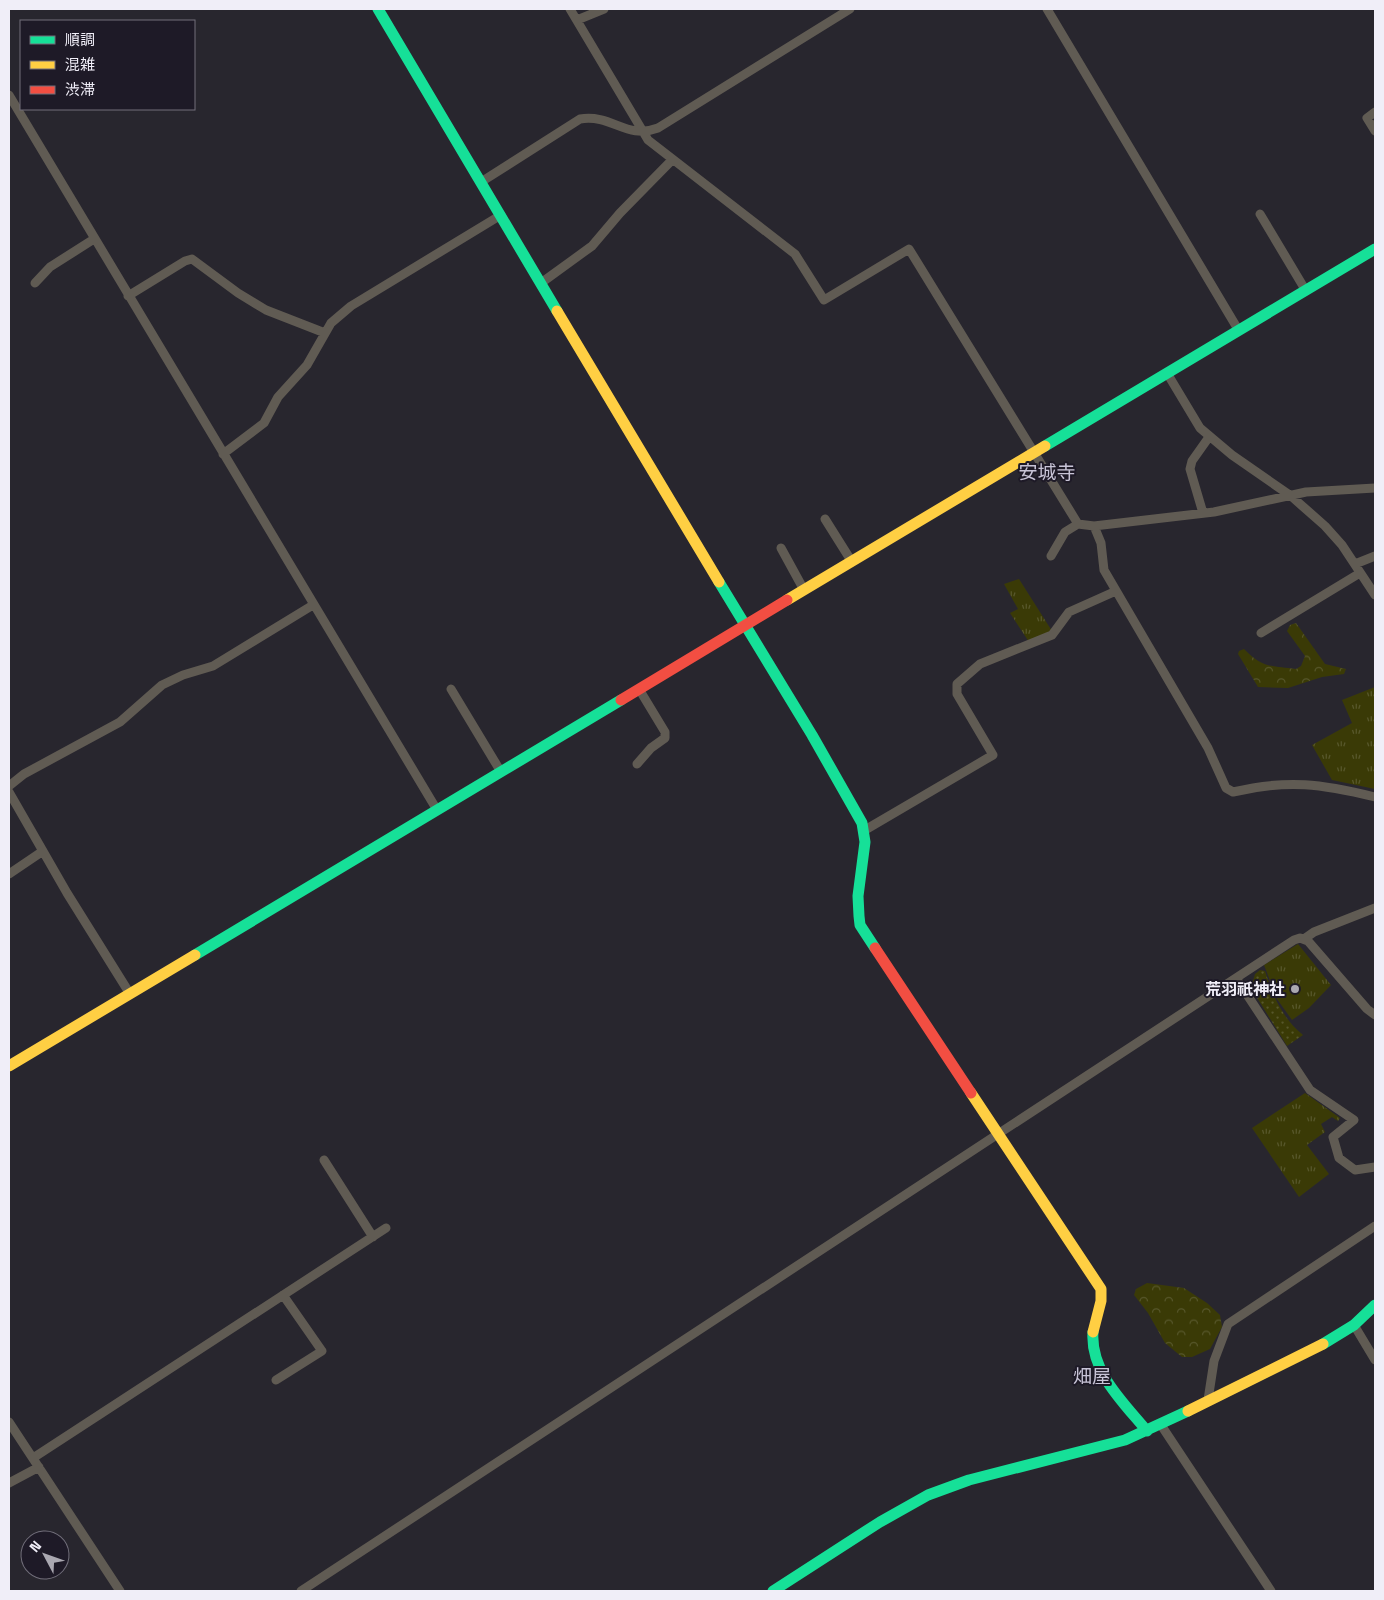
<svg xmlns="http://www.w3.org/2000/svg" width="1384" height="1600" font-family="'Space Grotesk','Noto Sans JP',sans-serif">
<defs>
<pattern id="grass-tufts" width="24" height="20" patternUnits="userSpaceOnUse" patternTransform="scale(1.25)"><rect width="24" height="20" fill="#3a3a06"/><path d="M3 7l-1-3M5 7V3M7 7l1-3M15 17l-1-3M17 17v-4M19 17l1-3" fill="none" stroke="#57572b"/></pattern>
<pattern id="forest-crowns" width="20" height="18" patternUnits="userSpaceOnUse" patternTransform="scale(1.25)"><rect width="20" height="18" fill="#3a3a06"/><path d="M2 6a3 3 0 1 1 6 0M12 15a3 3 0 1 1 6 0" fill="none" stroke="#57572b"/></pattern>
<pattern id="park-dots" width="8" height="8" patternUnits="userSpaceOnUse" patternTransform="scale(1.25)"><rect width="8" height="8" fill="#3a3a06"/><path d="M2 2h.1M6 6h.1" fill="none" stroke="#57572b" stroke-width="1.8" stroke-linecap="round"/></pattern>
</defs>
<rect width="100%" height="100%" fill="#28262e"/>
<path fill="url(#grass-tufts)" d="M1019,579L1052,631L1029,642L1010,613L1018,609L1004,584Z
M1375,687V789L1332,780L1312,745L1352,723L1342,700Z
M1298,944L1331,985L1309,1008L1292,1020L1277,999L1264,965Z
M1305,1093L1340,1118L1338,1121L1332,1117L1321,1124L1325,1132L1307,1145L1329,1174L1299,1197L1252,1128Z"/>
<path fill="url(#forest-crowns)" d="M1296,623L1325,664L1346,669L1344,674L1322,677L1288,688L1258,687L1238,654L1239,651L1244,649C1262,668 1272,666 1296,669L1301,666L1305,656L1287,631L1290,625Z
M1147,1283L1184,1288L1207,1303L1220,1315L1222,1327L1210,1349L1192,1357H1182L1165,1343L1148,1313L1134,1295L1136,1289Z"/>
<path fill="url(#park-dots)" d="M1260,970L1265,971C1273,996 1282,1018 1303,1035L1287,1046L1251,988L1255,974Z"/>
<g fill="none" stroke-linecap="round" stroke-linejoin="round">
<path stroke="#605b53" stroke-width="9" d="M570,9L648,140L795,254L824,300L909,249L1078,524L1094,526L1214,512L1306,492L1375,488
M1047,9L1239,331
M577,20L604,9
M9,95L437,810
M1375,112L1367,118L1375,131
M481,182L580,119C613,114 626,140 658,128L850,9
M1260,214L1306,291
M35,283L50,267L94,239
M541,283L592,246L620,213L672,160
M128,296L185,261L192,259L238,293L266,310L325,333
M1167,373L1200,428L1232,455L1291,496L1325,526L1342,545L1375,595
M223,454L264,423L278,397L307,365L331,323L351,306L501,215
M1203,513L1190,469L1192,461L1209,437
M825,519L852,562
M1094,526L1101,543L1104,570L1208,748L1226,788L1233,792C1288,779 1322,784 1375,797
M781,548L804,590
M1051,556L1065,532L1078,524
M1355,564L1375,556
M1261,633L1360,573
M451,689L501,772
M637,764L651,748L665,738V732L639,689
M9,786L24,774L120,722L162,685L183,675L213,666L313,605
M9,792L67,893L130,994
M865,830L993,755L957,694V684L980,664L1052,635L1069,612L1116,591
M9,874L43,851
M1304,939L1314,932L1375,908
M1236,978L1310,1090L1354,1120L1333,1137L1339,1158L1355,1170L1375,1167
M324,1160L373,1237
M1354,1325L1375,1360
M276,1380L322,1351L283,1295
M1208,1400L1214,1361L1228,1324L1375,1226
M9,1422L120,1591
M1161,1425L1271,1591
M33,1458L386,1228
M9,1483L39,1467
M301,1591L1294,940L1300,938L1308,941L1367,1009L1375,1015"/>
<path stroke="#16e098" stroke-width="11" d="M378,9L557,311
M1045,446L1375,249
M719,582L812,735L862,823L865,842L858,896L859,916L860,925L875,948
M195,955L621,700
M1093,1332C1090,1372 1124,1403 1147,1431
M1323,1344L1354,1325L1375,1305
M773,1591L880,1522L928,1495L969,1480L1125,1440L1188,1411"/>
<path stroke="#ffcf43" stroke-width="11" d="M557,311L719,582
M787,600L1045,446
M9,1066L195,955
M971,1093L1101,1289V1301L1093,1332
M1188,1411L1323,1344"/>
<path stroke="#f24e42" stroke-width="11" d="M621,700L787,600
M875,948L971,1093"/>
</g>
<circle fill="#aaa8b1" stroke="#1e1a27" stroke-width="2" cx="1295" cy="989" r="5"/>
<g text-anchor="middle" stroke-width="4" stroke-linejoin="round" paint-order="stroke">
<g font-size="16" font-weight="bold" fill="#f0eef8" stroke="#1e1a27" text-anchor="end">
<text x="1285" y="995">荒羽祇神社</text>
</g>
<g font-size="19" fill="#c8c4d7" stroke="#1e1a27">
<text x="1047" y="479">安城寺</text>
<text x="1092" y="1383">畑屋</text>
</g>
</g>
<rect width="1384" height="1600" fill="none" stroke="#f0eef8" stroke-width="20"/>
<rect x="20" y="20" width="175" height="90" fill="#1e1a27" stroke="#726f7b"/>
<rect x="30" y="36" width="25" height="8" fill="#16e098" stroke="#726f7b"/>
<text x="65" y="45" font-size="15" fill="#f0eef8">順調</text>
<rect x="30" y="61" width="25" height="8" fill="#ffcf43" stroke="#726f7b"/>
<text x="65" y="70" font-size="15" fill="#f0eef8">混雑</text>
<rect x="30" y="86" width="25" height="8" fill="#f24e42" stroke="#726f7b"/>
<text x="65" y="95" font-size="15" fill="#f0eef8">渋滞</text>
<g transform="translate(45 1555) rotate(311)"><circle r="24" fill="#1e1a27" stroke="#726f7b"/>
<path d="M0-4L9 19L0 12L-9 19Z" fill="#aaa8b1"/>
<text y="-8" font-size="14" font-weight="bold" text-anchor="middle" fill="#f0eef8">N</text>
</g>
</svg>
